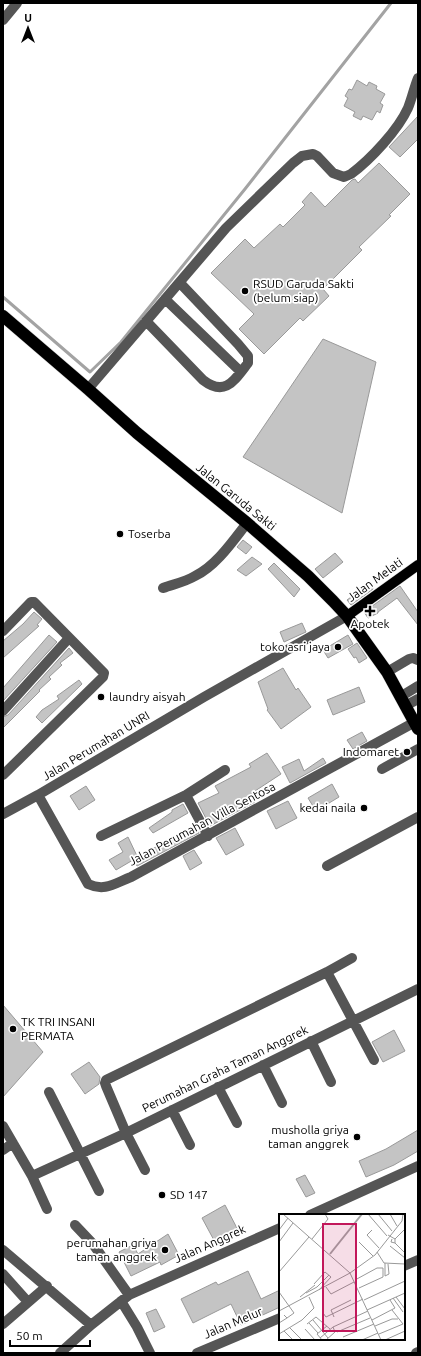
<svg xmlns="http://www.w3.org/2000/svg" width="421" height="1356" font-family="Ubuntu,sans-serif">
<rect width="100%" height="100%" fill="#fff"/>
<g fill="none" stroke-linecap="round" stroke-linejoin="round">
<path stroke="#a3a3a3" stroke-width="3" d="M3,297L90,372L121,342L245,189L391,3"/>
</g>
<path fill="#c4c4c4" stroke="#999" d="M357,80L367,86L369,82L377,86L376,89L385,94L380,103L383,105L380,113L377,111L372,120L363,116L361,120L353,116L355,112L344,106L348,98L345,96L349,89L352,90Z
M418,116V139L400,157L389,147Z
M379,163L410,194L389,215L391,216L359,247L362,250L323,289L329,296L303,321L300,318L264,354L239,329L254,314L211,273L245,239L254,248L280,224L283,227L305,205L302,202L311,192L325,207L352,180L355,179L358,183Z
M323,339L376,362L342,513L243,457Z
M243,540L252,547L246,554L237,547Z
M335,553L343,562L323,578L315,569Z
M252,557L262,564L246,576L237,570Z
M274,563L300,589L294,597L268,569Z
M400,586L418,612V625L397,598L378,612V613L368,618L364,612Z
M372,587L373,589L351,605L347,600L358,592L360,595Z
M34,612L42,619L37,625L39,626L3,658V641L23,624Z
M302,623L306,632L284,642L280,632Z
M49,635L57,642L3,701V688Z
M348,635L353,644L328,658L323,650Z
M357,643L367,658L359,663L356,657L354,658L348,649Z
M69,648L73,653L60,663L62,665L49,677L51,679L39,690L40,691L3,728V717L8,715Z
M283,668L296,690L298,688L311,707L281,729L267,710L268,709L258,682Z
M79,680L82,684L42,723L36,717L42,710L59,699L57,696Z
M359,687L365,702L333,715L327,700Z
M362,732L367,741L353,749L347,740Z
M267,753L281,774L252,793L255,802L210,826L198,803L219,793L215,786L251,767L249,764Z
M323,758L326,763L290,783L282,767L299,759L304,771Z
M332,784L339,797L316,811L308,798Z
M86,786L95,800L79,810L70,796Z
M288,801L297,818L276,829L267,811Z
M183,804L188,813L153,833L149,828L172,812V810Z
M196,828L199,833L137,866L133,860L116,870L109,860L123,852L118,843L128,837L137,856Z
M235,828L244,845L226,855L216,838Z
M194,850L202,863L190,870L183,856Z
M3,1005L43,1052L3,1097Z
M394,1030L405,1051L383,1062L372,1042Z
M89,1062L100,1077L99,1084L85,1094L71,1074Z
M418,1130V1151L394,1165L366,1177L359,1161L386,1149Z
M305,1175L315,1193L306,1197L296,1179Z
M225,1205L239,1232L216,1244L202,1218Z
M168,1234L179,1255L161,1265L160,1262L131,1276L119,1252L133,1245L138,1254Z
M248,1271L261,1299L280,1290V1307L241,1325L231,1304L193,1323L181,1299L216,1282L218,1285Z
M156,1309L165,1327L154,1332L146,1313Z"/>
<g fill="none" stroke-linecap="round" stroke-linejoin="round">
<defs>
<path id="major" d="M347,616L418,565"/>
<path id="highway" d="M3,316L88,389L137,433L247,523L308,576L333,601L347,616L387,672L418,729"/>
</defs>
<use href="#major" stroke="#dbdbdb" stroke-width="11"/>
<use href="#highway" stroke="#dbdbdb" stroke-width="13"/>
<path stroke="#555" stroke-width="10" d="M3,20L17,3
M165,299L241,372
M146,321L203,380C225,397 234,381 248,363V356L238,344L180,283
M88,389L226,228L293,163L302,156L313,154L317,156L333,173L344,177L351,174C371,159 398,130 408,108C412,98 414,88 418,78
M163,588C174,584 185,582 195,576C216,566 233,541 247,523
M3,631L31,602H34L104,673L103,677L3,775
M387,672L409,659L413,658L418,660
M400,697L418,686
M405,706L418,699
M3,711L69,638
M382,769L418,749
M38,795L88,884C105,892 115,883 131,877L415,722
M186,795L208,836
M3,814L38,795L204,697L347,616
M101,836L186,795L225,770
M327,866L418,817
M327,972L374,1060
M311,1041L331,1082
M263,1065L282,1103
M218,1087L237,1123
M49,1092L99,1191
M172,1110L190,1145
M3,1126L32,1176L126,1133L418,989
M3,1150L13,1143
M145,1170L126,1133L106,1086L105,1083L106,1080L327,972L352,958
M32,1176L47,1209
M310,1215L418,1166
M75,1225L93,1244L129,1295
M3,1250L91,1325
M404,1266L418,1260
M3,1274L28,1302
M121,1301L137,1327L150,1353
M3,1324L47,1286
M60,1353L91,1325L129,1295L280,1228
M197,1353L280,1318
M416,1353L418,1352"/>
<use href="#major" stroke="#000" stroke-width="10"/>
<use href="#highway" stroke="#000" stroke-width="12"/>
</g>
<g fill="#000" stroke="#fff" stroke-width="1.5">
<circle cx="245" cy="291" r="4"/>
<circle cx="120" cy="534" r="4"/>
<path d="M368 605h4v4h4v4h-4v4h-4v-4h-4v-4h4z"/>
<circle cx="338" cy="647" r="4"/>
<circle cx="101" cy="697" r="4"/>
<circle cx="407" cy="752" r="4"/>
<circle cx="364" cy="808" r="4"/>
<circle cx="13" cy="1029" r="4"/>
<circle cx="357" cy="1137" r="4"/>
<circle cx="162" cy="1195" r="4"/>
<circle cx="165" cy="1250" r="4"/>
</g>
<g text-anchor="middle" stroke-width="3.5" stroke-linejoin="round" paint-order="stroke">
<g font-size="12" fill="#000" stroke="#fff" text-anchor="start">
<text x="253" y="288">RSUD Garuda Sakti<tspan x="253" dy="14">(belum siap)</tspan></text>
<text x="128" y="538">Toserba</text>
<text x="370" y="628" text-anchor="middle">Apotek</text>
<text x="330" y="651" text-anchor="end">toko asri jaya</text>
<text x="109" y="701">laundry aisyah</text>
<text x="399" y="756" text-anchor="end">Indomaret</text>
<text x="356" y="812" text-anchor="end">kedai naila</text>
<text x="21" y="1026">TK TRI INSANI<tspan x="21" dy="14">PERMATA</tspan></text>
<text x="349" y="1134" text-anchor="end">musholla griya<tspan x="349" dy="14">taman anggrek</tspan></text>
<text x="170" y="1199">SD 147</text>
<text x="157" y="1247" text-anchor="end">perumahan griya<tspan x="157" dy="14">taman anggrek</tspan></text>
</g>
<g font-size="12" fill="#000" stroke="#fff">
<text transform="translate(236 497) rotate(39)" y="4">Jalan Garuda Sakti</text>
<text transform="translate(375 580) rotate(-36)" y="4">Jalan Melati</text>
<text transform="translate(96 746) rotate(-31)" y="4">Jalan Perumahan UNRI</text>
<text transform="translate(202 824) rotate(-28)" y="4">Jalan Perumahan Villa Sentosa</text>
<text transform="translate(225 1069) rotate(-26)" y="4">Perumahan Graha Taman Anggrek</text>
<text transform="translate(210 1244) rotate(-24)" y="4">Jalan Anggrek</text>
<text transform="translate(233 1323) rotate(-23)" y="4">Jalan Melur</text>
</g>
</g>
<g transform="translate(279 1214)">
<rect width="126" height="126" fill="#fff"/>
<path fill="none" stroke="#a3a3a3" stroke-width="2" d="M51,40L83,0"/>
<path fill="none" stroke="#999" stroke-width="1" d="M4,0L71,59L102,126M89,0L108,22M99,0L113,17M111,0L118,12M0,16L9,4M93,16L88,21L100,34M109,21L116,25V29L112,28L113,25M33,25L49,5L46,0M116,25L126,15M0,28L14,9M80,28L94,42M116,29L126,39M111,32L126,44M98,38L105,49L126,50M106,49V62M0,58L30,23M71,59L96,41L123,7L124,0M106,62L110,60L109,50M76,66L98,54H104V63L80,74M35,70L46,58L52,63L40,76M47,73L52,80L75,68M0,78L15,99L8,104M27,79L38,73L50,61M21,83L36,71M117,83L126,95M114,84L124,98M85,86L126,67M88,96L126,79M0,97L71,59M44,99L47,103L84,85M55,103L52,96L72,86M34,106L49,124M93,106L116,94L111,86M0,109L8,104L5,101M30,109L39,119M28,110L37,103L51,115M96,112L113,105H119M11,114L23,126M26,115L36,126M5,117L14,126M58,118L91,104M0,120L23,106L35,94L30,83M100,120L124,110L113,96M64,123L95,110M41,124L54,113L89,97M43,126L38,120L48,112M47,126L56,118L54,113M83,126L99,119M106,126L126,117"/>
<path fill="#c2185b" fill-opacity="0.15" stroke="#c2185b" stroke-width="2" d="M44,10H77V117H44Z"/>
<rect width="126" height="126" fill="none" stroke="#000" stroke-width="2"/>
</g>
<rect width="421" height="1356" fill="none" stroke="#000000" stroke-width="8"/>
<g transform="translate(28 28)" stroke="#ffffff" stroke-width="3" paint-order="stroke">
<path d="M0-3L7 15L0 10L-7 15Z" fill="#000000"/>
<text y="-6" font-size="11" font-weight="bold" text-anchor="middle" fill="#000000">U</text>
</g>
<path d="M10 1340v6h80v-6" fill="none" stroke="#000000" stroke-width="2"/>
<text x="16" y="1340" font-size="12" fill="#000000" stroke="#ffffff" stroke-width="3" paint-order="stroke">50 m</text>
</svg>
